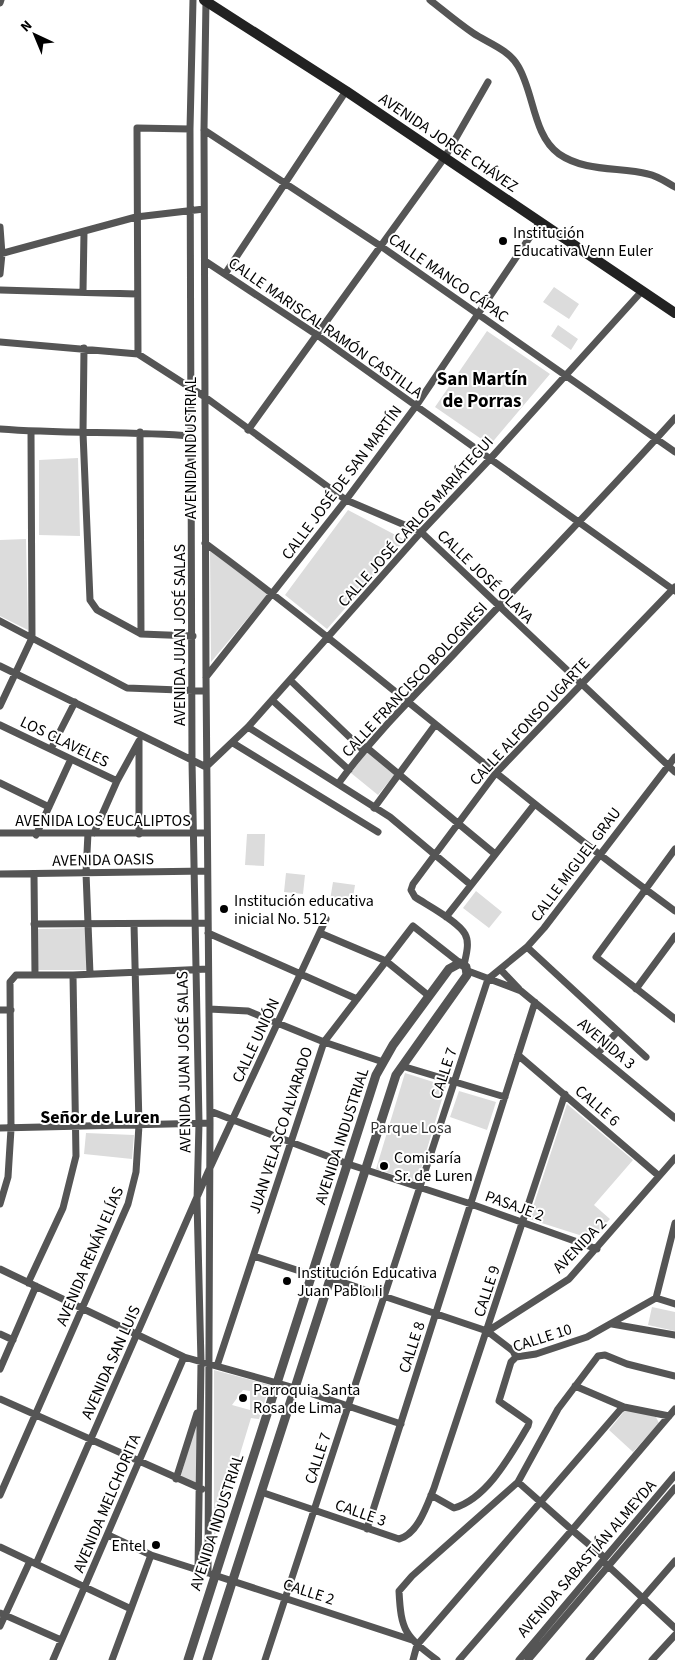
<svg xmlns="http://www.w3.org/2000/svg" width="675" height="1660" font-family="'Source Sans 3',sans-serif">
<rect width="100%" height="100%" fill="#fff"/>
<path fill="#dcdcdc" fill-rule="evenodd" d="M554,287L579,304L569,319L543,302Z
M558,325L578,339L571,350L551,336Z
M487,331L550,374L490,445L435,407Z
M78,458L80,536L39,535V460Z
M348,510L405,540L327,629L285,595Z
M26,539L28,630L0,616V540Z
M210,550L268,594L211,662Z
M368,751L395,774L378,795L351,773Z
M247,834H265L264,866L245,865Z
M286,873L305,875L303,894L284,892Z
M333,882L355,885L352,903L330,900Z
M476,891L502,912L489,928L463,908Z
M87,928V970H38V929Z
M405,1073L446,1086L417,1182L376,1169Z
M459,1091L496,1102L487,1130L450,1117Z
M567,1104L633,1160L594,1205L610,1219L592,1239L529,1219Z
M86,1133L134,1135L132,1159L84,1154Z
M652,1307L675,1312V1331L648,1325Z
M214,1370L270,1385L259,1419L251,1418L214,1539ZM243,1390L250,1391V1410L232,1405Z
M626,1409L656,1417L659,1423L633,1452L609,1430Z
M198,1416L197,1485L180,1479Z"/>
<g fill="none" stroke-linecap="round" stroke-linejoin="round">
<path stroke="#555" stroke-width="7" d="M206,0L204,130L206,677L210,1123L208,1573
M430,0C444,11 458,23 473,33C488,43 508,49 518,66C534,92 533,136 559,154C585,172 619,167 648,174C658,176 666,182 675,187
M0,3L1,0
M204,130L382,247L675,452
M0,227L2,254L0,274
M0,254L136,217L204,209
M205,261L317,335L675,591
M225,274L346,91
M0,290L137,294
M83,292L84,232
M0,342L138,354L205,397L346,500L421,532L675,772
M84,348L83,433L90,600L97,610L141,634L193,636
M138,354L137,128L190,129
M0,429C64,434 128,431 192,436
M248,430L445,157L488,82
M31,432L32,638L127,688L206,691
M140,432L141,634
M205,543C366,662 514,794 675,911
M0,621L32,638L0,706
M0,666L206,767
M206,677L346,500L416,406L540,222
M290,680L363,750
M272,700L349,770
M0,725L117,781
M248,727L390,817L471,885
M139,742V834
M233,743L378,832
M366,747L495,854
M51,749L75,702
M192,761L199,1123L197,1201L201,1362L198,1570
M192,762L190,129L193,0
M206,767L248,727L421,532L490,459L642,291
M0,783L49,807
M338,784C373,736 414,696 454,654C528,575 603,498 675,418
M374,808L435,725
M0,833H207
M88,833L86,873L90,974
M94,833L117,781L139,741
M36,835L71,759
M675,849L596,957L675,1019
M0,874L207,871
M34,874L35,975
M446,917L534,805
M34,924L208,923
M208,933L357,999
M320,933L386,961L429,996
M527,947L646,1057
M464,965C466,955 470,943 465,934C458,921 427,905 415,897L411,890L413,884L495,774L675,587
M501,970L519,989
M468,971L521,991L675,1118
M488,979L527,947L544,928L675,757
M636,989L675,936
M209,1009L248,1011L324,1042L383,1062
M0,1010H11
M598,1053L617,1032
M518,1055L659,1176
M402,1066L505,1097
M210,1111L348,1164L471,1204L597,1249
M0,1128L210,1123
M0,1204L8,1177L11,1129L10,982L16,975H73L208,969
M254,1256L312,1275
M0,1269L184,1357L295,1388L401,1424
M330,1278L487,1331L513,1351L516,1357
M28,1283L63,1208L76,1156L73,975
M656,1298L675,1304
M612,1324L675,1335
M488,1331L569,1279L675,1158
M0,1334L13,1340
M217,1366L324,1042L413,926L460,963
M0,1369L36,1286
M575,1386L624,1407
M0,1399L202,1489
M176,1479L197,1413
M261,1492L399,1539C418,1534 427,1505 434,1488L565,1094
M0,1495L128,1204L136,1172L139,1125L134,924
M431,1495L454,1508C488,1498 511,1454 528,1426L529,1422L499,1401L511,1362L516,1357L536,1354L587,1337L656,1298L675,1223
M367,1529L535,1002
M108,1535L151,1555L201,1571
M0,1547L131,1609
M605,1558L572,1530L675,1409
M36,1564L208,1172L326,919
M606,1564L675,1628
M211,1574L412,1640
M0,1613L61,1640
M0,1626L30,1561
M53,1660L184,1357
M112,1660L151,1555
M265,1660L488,979
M413,1660L417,1645L620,1410L624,1407L669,1416
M437,1660C405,1636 401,1631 399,1591L412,1576L518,1482L558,1409L598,1356L605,1355L627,1364L675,1376
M459,1660L572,1530L518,1482
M519,1660L675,1475
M528,1660L675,1488
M589,1660L675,1561
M652,1660L675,1635"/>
<path stroke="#555" stroke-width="9" d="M188,1660L376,1075L393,1045L449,969L460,963L466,967L467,975L396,1075L207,1660"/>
<path stroke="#222" stroke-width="10" d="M204,0L346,91L675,313"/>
</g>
<g fill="#000" stroke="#fff" stroke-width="2">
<circle cx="503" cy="241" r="5"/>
<circle cx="224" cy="909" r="5"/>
<circle cx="384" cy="1166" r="5"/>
<circle cx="287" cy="1281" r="5"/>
<circle cx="243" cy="1398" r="5"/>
<circle cx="156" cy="1545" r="5"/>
</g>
<g text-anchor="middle" stroke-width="4" stroke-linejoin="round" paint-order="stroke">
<g font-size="16" fill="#000" stroke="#fff">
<text transform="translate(449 142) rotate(34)" y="6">AVENIDA JORGE CHÁVEZ</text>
<text transform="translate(449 277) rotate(35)" y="6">CALLE MANCO CÁPAC</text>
<text transform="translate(326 327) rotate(35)" y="6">CALLE MARISCAL RAMÓN CASTILLA</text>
<text transform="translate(190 448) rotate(-90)" y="6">AVENIDA INDUSTRIAL</text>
<text transform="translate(341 482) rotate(-53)" y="6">CALLE JOSÉ DE SAN MARTÍN</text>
<text transform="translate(415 521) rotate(-48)" y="6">CALLE JOSÉ CARLOS MARIÁTEGUI</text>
<text transform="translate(486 576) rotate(44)" y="6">CALLE JOSÉ OLAYA</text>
<text transform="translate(179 635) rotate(-90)" y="6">AVENIDA JUAN JOSÉ SALAS</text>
<text transform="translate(414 679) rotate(-47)" y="6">CALLE FRANCISCO BOLOGNESI</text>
<text transform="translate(529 721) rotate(-47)" y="6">CALLE ALFONSO UGARTE</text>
<text transform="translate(65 741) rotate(26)" y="6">LOS CLAVELES</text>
<text x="103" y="826">AVENIDA LOS EUCALIPTOS</text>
<text transform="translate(103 859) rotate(-1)" y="6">AVENIDA OASIS</text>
<text transform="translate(575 864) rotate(-53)" y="6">CALLE MIGUEL GRAU</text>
<text transform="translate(255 1040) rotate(-65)" y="6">CALLE UNIÓN</text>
<text transform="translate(607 1043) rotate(40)" y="6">AVENIDA 3</text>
<text transform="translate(183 1062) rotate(-91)" y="6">AVENIDA JUAN JOSÉ SALAS</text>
<text transform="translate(443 1073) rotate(-72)" y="6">CALLE 7</text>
<text transform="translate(598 1105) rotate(41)" y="6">CALLE 6</text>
<text transform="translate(280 1130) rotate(-72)" y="6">JUAN VELASCO ALVARADO</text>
<text transform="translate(341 1136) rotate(-72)" y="6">AVENIDA INDUSTRIAL</text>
<text transform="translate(515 1205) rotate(20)" y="6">PASAJE 2</text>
<text transform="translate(579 1245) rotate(-46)" y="6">AVENIDA 2</text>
<text transform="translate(89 1256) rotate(-67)" y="6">AVENIDA RENÁN ELÍAS</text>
<text transform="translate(486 1291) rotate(-72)" y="6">CALLE 9</text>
<text transform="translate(542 1337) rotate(-18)" y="6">CALLE 10</text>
<text transform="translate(411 1347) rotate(-72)" y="6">CALLE 8</text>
<text transform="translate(110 1362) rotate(-66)" y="6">AVENIDA SAN LUIS</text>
<text transform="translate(317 1458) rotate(-72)" y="6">CALLE 7</text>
<text transform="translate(106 1503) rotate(-67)" y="6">AVENIDA MELCHORITA</text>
<text transform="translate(361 1512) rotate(19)" y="6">CALLE 3</text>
<text transform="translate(216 1522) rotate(-72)" y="6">AVENIDA INDUSTRIAL</text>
<text transform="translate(586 1558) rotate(-49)" y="6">AVENIDA SABASTIÁN ALMEYDA</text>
<text transform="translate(309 1591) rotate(18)" y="6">CALLE 2</text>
</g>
<g font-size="16" fill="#000" stroke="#fff" text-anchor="start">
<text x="513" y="238">Institución<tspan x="513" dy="18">Educativa Venn Euler</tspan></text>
<text x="234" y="906">Institución educativa<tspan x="234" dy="18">inicial No. 512</tspan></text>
<text x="394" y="1163">Comisaría<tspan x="394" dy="18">Sr. de Luren</tspan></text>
<text x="297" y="1278">Institución Educativa<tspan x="297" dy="18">Juan Pablo Ii</tspan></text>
<text x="253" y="1395">Parroquia Santa<tspan x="253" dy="18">Rosa de Lima</tspan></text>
<text x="146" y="1551" text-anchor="end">Entel</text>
</g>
<g font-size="16" fill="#333" stroke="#fff">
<text x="411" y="1133">Parque Losa</text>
</g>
<g font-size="18" font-weight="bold" fill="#000" stroke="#fff">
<text x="100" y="1123">Señor de Luren</text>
</g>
<g font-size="19" font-weight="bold" fill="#000" stroke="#fff">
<text x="482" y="385">San Martín<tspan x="482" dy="22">de Porras</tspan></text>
</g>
</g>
<g transform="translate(35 35) rotate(316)" stroke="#ffffff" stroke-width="4" paint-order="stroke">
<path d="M0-4L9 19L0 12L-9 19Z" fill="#000000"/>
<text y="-8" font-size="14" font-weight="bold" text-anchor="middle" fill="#000000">N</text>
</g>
</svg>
